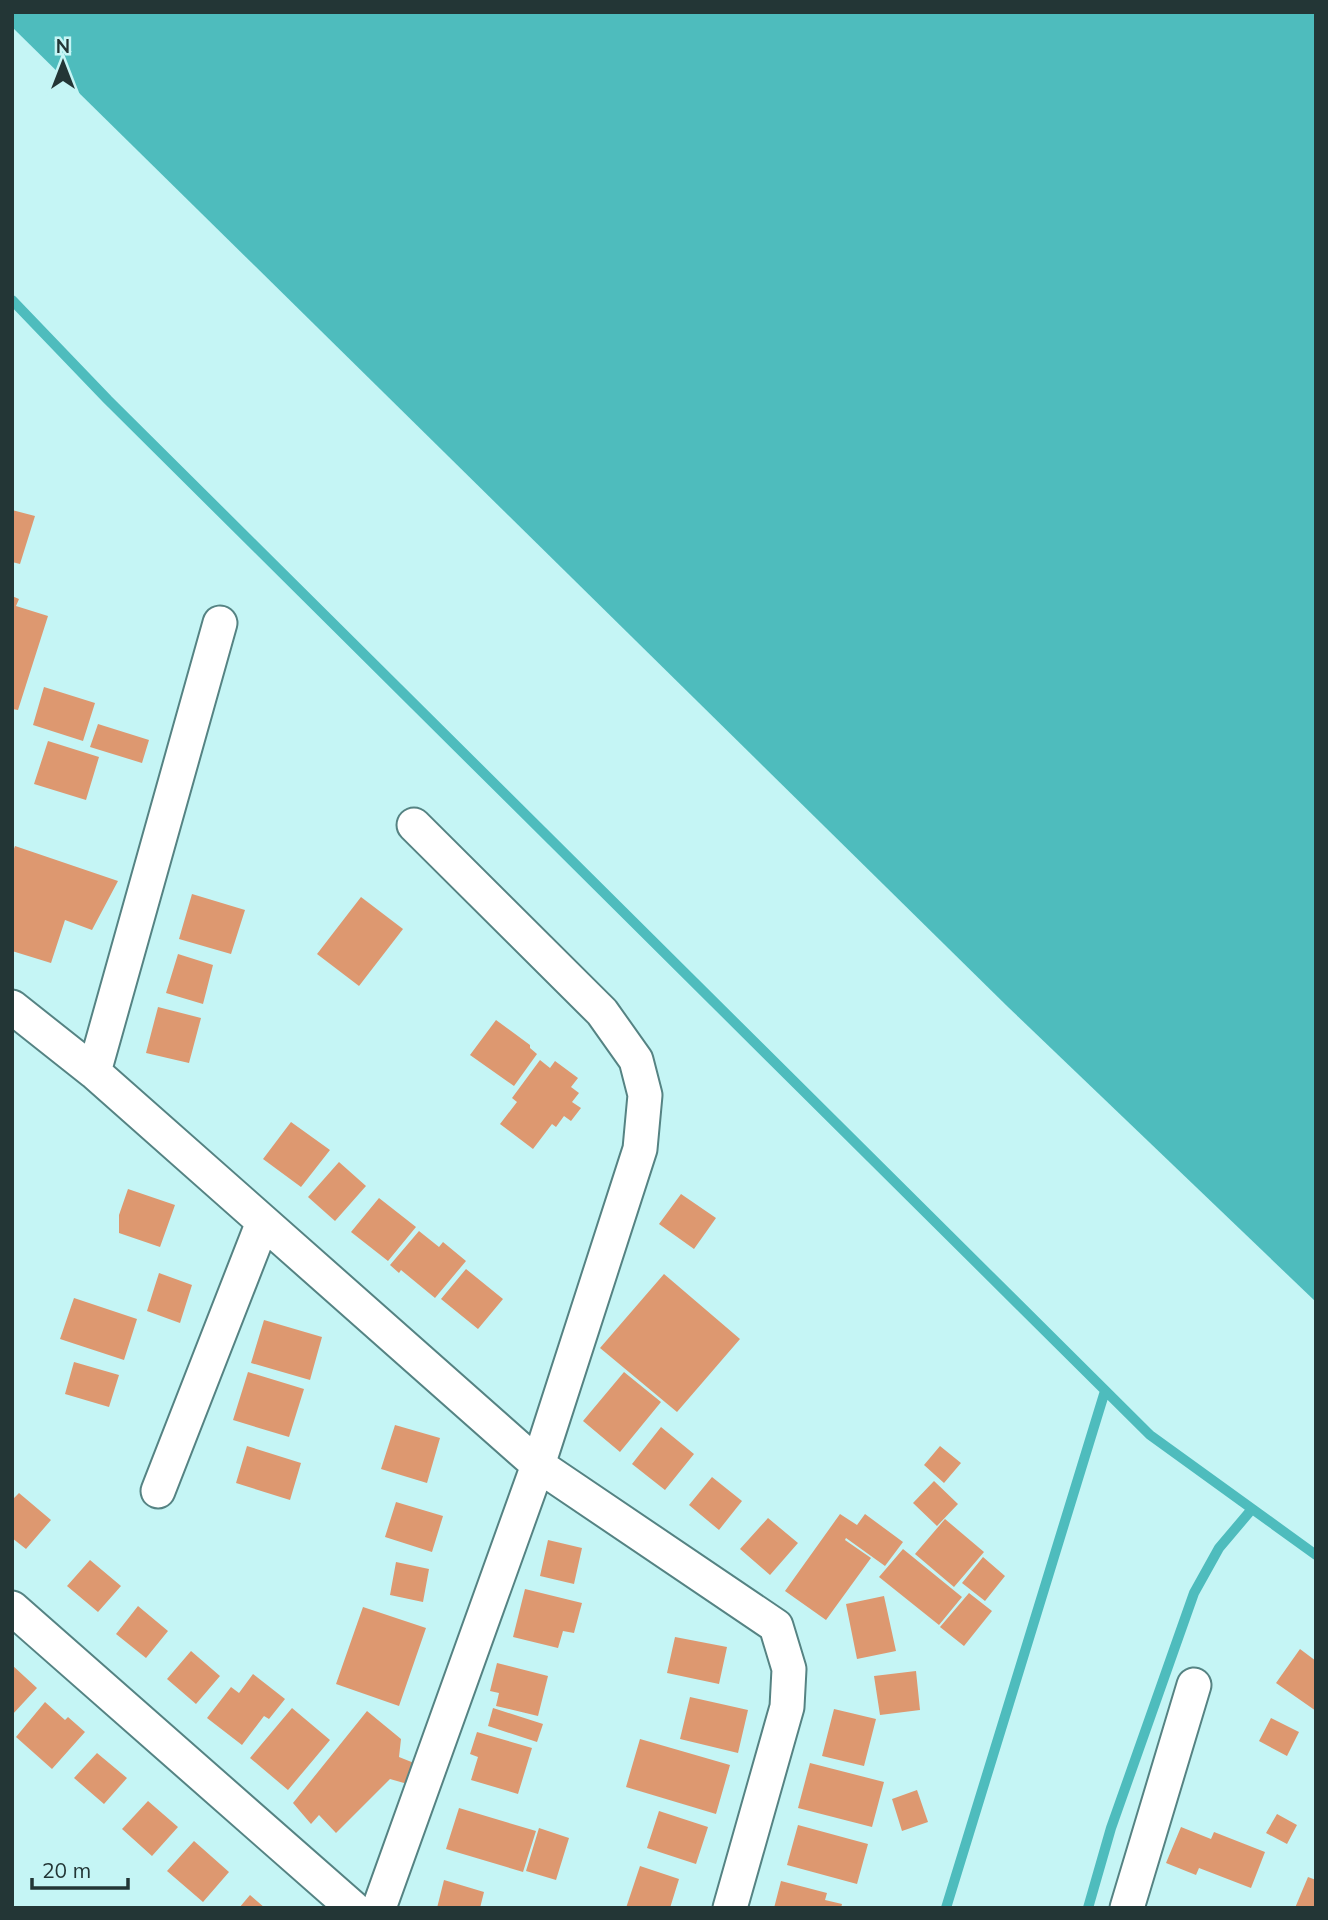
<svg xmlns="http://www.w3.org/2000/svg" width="1328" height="1920" font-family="Mulish,sans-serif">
<rect width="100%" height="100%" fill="#c5f5f5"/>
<path fill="#4ebcbd" d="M12,12H1316V1302L1008,1007L12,27Z"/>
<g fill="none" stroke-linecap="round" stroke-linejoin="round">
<path stroke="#4ebcbd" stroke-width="10" d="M12,300L108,400L1150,1435L1316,1555
M946,1908L1105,1391
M1088,1908L1111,1828L1194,1593L1219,1548L1252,1509"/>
</g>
<path fill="#dd9870" d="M12,510L35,516L20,564L12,562Z
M12,596L19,599L16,606L48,616L18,710L12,709Z
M44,687L95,703L83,741L33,725Z
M98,724L149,740L142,763L90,747Z
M48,741L99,757L86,800L34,784Z
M15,846L118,881L92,930L65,920L51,963L12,951V854Z
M192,894L245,910L231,954L179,939Z
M361,897L403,929L359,986L317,954Z
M178,954L213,965L203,1004L166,993Z
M158,1007L201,1018L189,1063L146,1053Z
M496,1020L530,1045V1048L537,1054L514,1086L470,1055Z
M540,1060L550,1068L555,1061L578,1078L571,1087L579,1093L572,1102L581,1108L571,1121L564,1116L556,1127L552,1124L533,1149L500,1124L517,1102L512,1098Z
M291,1122L330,1150L301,1187L263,1159Z
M339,1162L366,1186L335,1221L308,1197Z
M128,1189L175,1205L160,1247L119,1233V1215Z
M681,1194L716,1218L694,1249L659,1224Z
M379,1198L416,1227L388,1261L351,1232Z
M419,1231L439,1247L443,1242L466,1261L435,1298L401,1270L399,1273L390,1265Z
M466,1269L503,1299L478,1329L441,1299Z
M159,1273L192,1285L180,1323L147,1311Z
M664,1274L740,1339L677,1412L600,1348Z
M74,1298L137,1319L124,1360L60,1339Z
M264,1320L322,1337L310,1380L251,1363Z
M74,1362L119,1375L109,1407L65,1394Z
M248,1372L304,1389L289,1437L233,1420Z
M624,1372L661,1402L620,1452L583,1421Z
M395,1425L440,1438L427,1483L381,1469Z
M661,1427L694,1454L665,1490L632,1464Z
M247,1446L301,1463L290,1500L236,1483Z
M940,1446L961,1463L944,1483L924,1465Z
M712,1477L742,1501L719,1530L689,1505Z
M934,1481L958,1504L937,1526L913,1503Z
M19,1493L51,1520L26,1549L12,1538V1500Z
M396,1502L443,1516L432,1552L385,1537Z
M840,1514L857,1525L865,1514L903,1542L885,1566L846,1538L845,1540L871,1558L826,1620L785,1591Z
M768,1518L798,1543L770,1575L740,1549Z
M945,1519L984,1552L954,1587L915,1554Z
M548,1540L582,1548L574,1584L540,1576Z
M903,1549L962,1597L939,1625L879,1577Z
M983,1557L1005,1576L985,1601L962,1583Z
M90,1560L121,1586L98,1612L67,1586Z
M396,1562L429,1569L423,1602L390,1595Z
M525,1589L582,1603L574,1633L563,1631L558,1648L513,1637Z
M969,1593L992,1611L964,1646L940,1627Z
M884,1596L896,1651L857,1659L846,1604Z
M138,1606L168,1631L146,1658L116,1634Z
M363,1607L426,1628L399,1706L336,1684Z
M675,1637L727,1647L719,1684L667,1673Z
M1300,1649L1316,1661V1711L1276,1683Z
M191,1651L220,1676L196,1704L167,1679Z
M497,1663L548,1676L538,1716L496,1706L499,1693L490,1691Z
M12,1665L37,1688L12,1715Z
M916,1671L920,1710L880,1715L874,1676Z
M253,1674L285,1699L269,1719L264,1716L242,1745L207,1718L231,1687L239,1693Z
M690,1697L748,1710L738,1753L680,1739Z
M45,1702L65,1720L68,1717L85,1732L52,1769L16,1737Z
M292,1708L330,1740L288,1790L250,1758Z
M493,1708L543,1724L537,1742L488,1726Z
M834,1709L876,1719L864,1766L822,1756Z
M367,1711L401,1739L399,1757L419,1765L411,1785L390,1779L336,1833L319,1815L311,1824L293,1803Z
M1271,1718L1299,1732L1287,1756L1259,1741Z
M477,1732L532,1748L518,1794L471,1780L478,1757L470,1754Z
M640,1739L730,1765L716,1814L626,1787Z
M97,1753L127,1778L104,1804L74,1778Z
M810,1763L884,1782L872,1827L798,1808Z
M917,1790L928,1822L902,1831L892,1799Z
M148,1801L178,1827L152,1856L122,1829Z
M459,1808L536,1831L523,1872L446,1849Z
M659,1811L708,1827L696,1864L647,1848Z
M1277,1814L1297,1825L1287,1844L1266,1833Z
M798,1825L868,1844L857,1884L787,1865Z
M1181,1827L1211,1839L1214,1832L1265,1852L1251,1888L1199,1868L1196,1875L1166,1863Z
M539,1828L569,1838L556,1880L526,1871Z
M194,1841L229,1872L203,1902L167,1871Z
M640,1866L679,1879L670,1908H626Z
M1308,1877L1316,1880V1908H1295Z
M444,1880L484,1892L480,1908H437Z
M781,1881L827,1893L825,1900L842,1904L841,1908H774Z
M250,1895L265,1908H239Z"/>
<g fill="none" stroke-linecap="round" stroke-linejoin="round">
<defs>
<path id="minor" d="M12,1007L94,1072L538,1465L776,1626L789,1669L787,1707L730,1908
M94,1072L220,623
M158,1491L263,1222
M12,1608L353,1908
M379,1908L538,1465L640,1149L645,1095L636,1060L602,1012L414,825
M1127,1908L1194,1685"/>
</defs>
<use href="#minor" stroke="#558383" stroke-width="37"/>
<use href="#minor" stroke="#fff" stroke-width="33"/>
</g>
<rect width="1328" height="1920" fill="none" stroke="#233636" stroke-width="28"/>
<g transform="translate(63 63)" stroke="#c5f5f5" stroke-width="5" paint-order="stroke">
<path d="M0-5L12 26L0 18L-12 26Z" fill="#233636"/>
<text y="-10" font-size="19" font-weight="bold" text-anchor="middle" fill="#233636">N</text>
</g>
<path d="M32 1878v10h96v-10" fill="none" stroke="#233636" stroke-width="3.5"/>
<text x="42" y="1878" font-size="21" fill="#233636" stroke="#c5f5f5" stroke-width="5" paint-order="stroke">20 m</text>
</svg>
